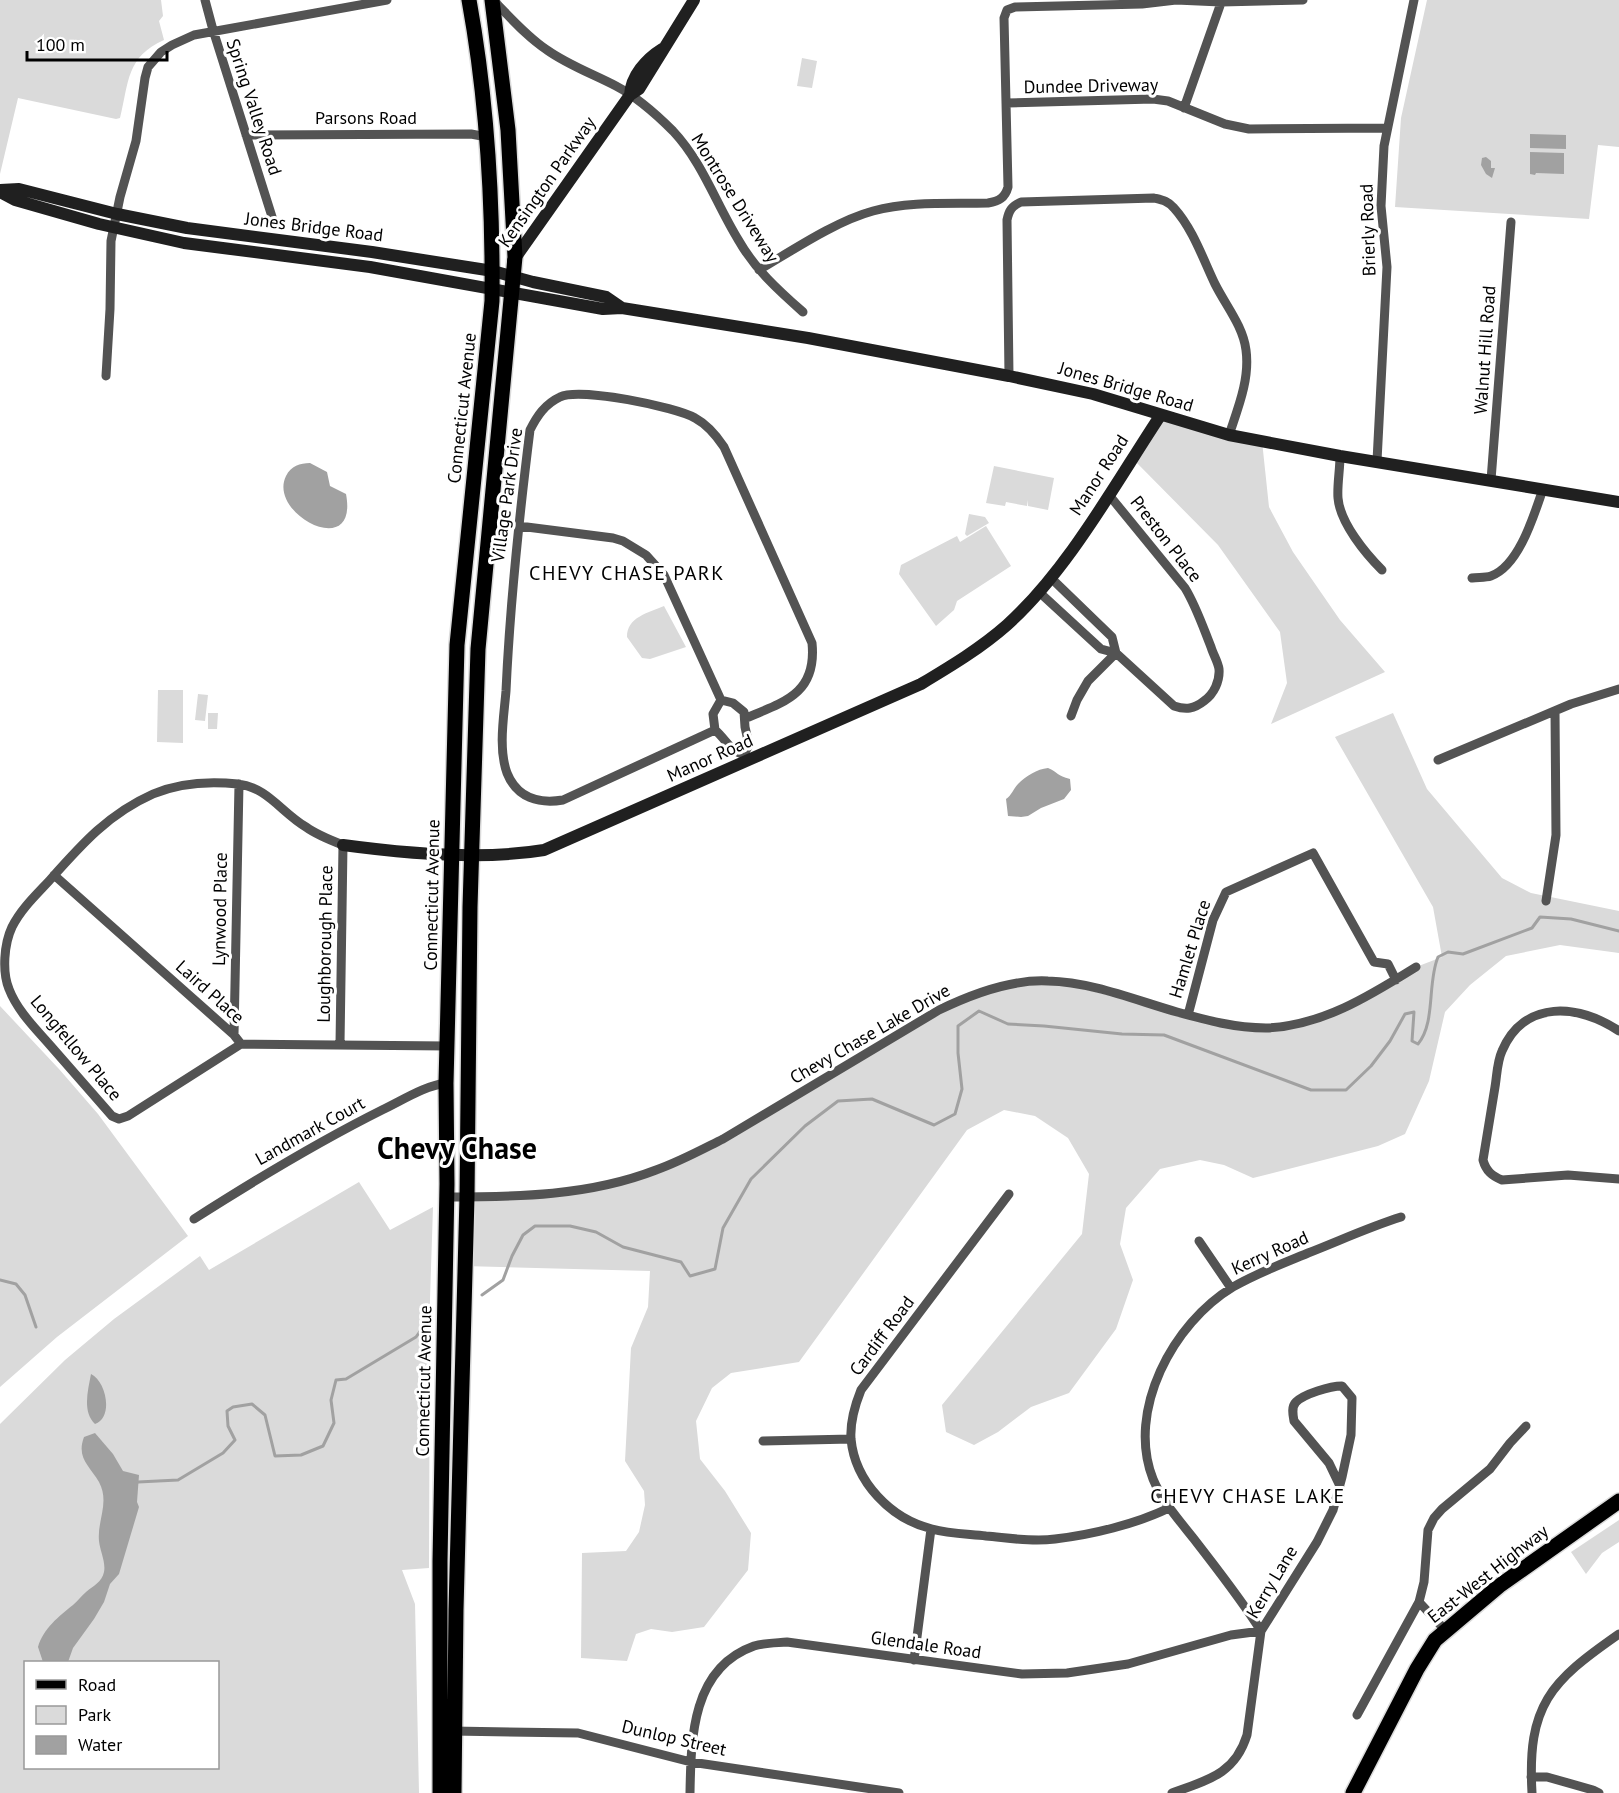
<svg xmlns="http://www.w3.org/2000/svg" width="1619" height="1793" font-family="'PT Sans',sans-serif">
<rect width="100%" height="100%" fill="#fff"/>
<path fill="#dadada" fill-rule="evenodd" d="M0,0H161L163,16L159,21L164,40C126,57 129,82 120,118L116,119L18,98L0,174Z
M1427,0H1619V147L1598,145L1589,219L1395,207L1401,118Z
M802,58L817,61L812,88L797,86Z
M1160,416L1262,441L1269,507L1293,552L1340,620L1385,672L1271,724L1287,683L1280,632L1218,545L1132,458Z
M994,466L1054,478L1048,510L1028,506V500L1027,506L1006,502L1005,506L986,503Z
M969,514L985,517L989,523L967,536L965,534Z
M986,526L1011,566L957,601L954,610L936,626L901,577L899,574L901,565L957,536L960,542Z
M664,606L686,647L650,659L642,658L627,637C627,617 648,613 664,606Z
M158,690H183V743L157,742Z
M198,694L208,695L205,721L195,720Z
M208,713H218L217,729H208Z
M1393,713L1427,789L1502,878L1531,893L1619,911V953L1560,945L1506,956L1470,985L1445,1012L1429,1081L1405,1134L1378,1146L1253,1178L1224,1165L1200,1160L1160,1169L1126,1208L1120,1244L1133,1280L1116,1329L1069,1393L1031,1407L998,1432L974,1445L946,1432L942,1405L1082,1234L1089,1174L1068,1138L1035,1116L1004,1110L967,1130L799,1362L731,1373L712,1388L696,1421L700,1459L725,1491L751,1533L748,1570L704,1627L672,1632L651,1629L636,1634L627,1661L581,1658L582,1553L626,1551L639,1532L645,1505L644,1491L625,1461L631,1348L648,1307L650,1271L464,1266L467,1197L605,1185L690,1156L968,996L1047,980L1238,1027L1317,1019L1416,967L1442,957L1433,907L1335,737Z
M0,1006L59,1069L98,1114L188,1236L57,1337L0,1387Z
M359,1182L390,1230L433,1207L430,1299L429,1568L402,1570L415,1604L419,1793H0V1424L65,1360L114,1319L200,1256L209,1270ZM26,1662H218V1768H26Z
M1619,1520V1542L1602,1553L1586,1574L1571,1552Z"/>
<path fill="#a1a1a1" d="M1530,134L1566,135V149L1530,148Z
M1530,152L1564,153V174L1536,173L1535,175L1530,174Z
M1486,157L1491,161V168H1495L1492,178L1486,174L1481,165L1482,158Z
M310,463L327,472L330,486L346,494C359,562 267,514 286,476C291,466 300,463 310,463Z
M1048,768C1058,772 1057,776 1070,779L1071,790L1064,799L1041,808L1028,816L1021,817L1008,816L1006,799C1012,795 1013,789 1018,784C1026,776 1037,769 1048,768Z
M91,1374C106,1381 114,1417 95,1424C82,1412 88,1390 91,1374Z
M95,1433L113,1454L123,1471L139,1475L137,1502L139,1507L119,1574L110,1584L104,1602L94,1619L73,1648L68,1662H43L38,1647C43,1629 59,1616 73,1605C78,1601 81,1596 86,1592C93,1586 102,1582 104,1572C106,1562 100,1551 99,1541C97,1520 110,1503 99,1482C90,1466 76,1458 84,1437Z"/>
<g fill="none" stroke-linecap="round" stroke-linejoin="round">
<path stroke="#a1a1a1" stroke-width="3" d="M0,1280L16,1284L25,1295L36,1327
M482,1295L503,1280L512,1256L523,1235L535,1226H570L596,1232L623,1247L681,1262L690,1276L715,1269L723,1228L751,1179L805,1126L838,1101L872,1099L934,1125L955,1114L962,1089L958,1053V1026L979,1011L1008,1024L1044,1026L1122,1034L1164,1035L1311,1090H1346L1371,1066L1390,1041L1405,1014L1414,1012L1412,1041L1418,1044C1436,1022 1427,983 1438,957L1448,952L1463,954L1532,928L1540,917L1571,919L1619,931
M138,1482L178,1480L223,1453L235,1440L228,1426L227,1411L233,1407L252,1404L265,1415L275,1456L301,1455L323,1446L334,1423L331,1400L336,1380L346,1379L416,1337L421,1330"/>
<defs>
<path id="primary" d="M440,1793V1561L447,1184L446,1083L457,645L492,301C493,201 487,99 469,0
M454,1793L456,1610L467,1197L470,907L478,649L515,257L508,130L492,0
M1353,1793L1417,1669L1435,1640L1499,1586L1619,1501"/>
</defs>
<use href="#primary" stroke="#dbdbdb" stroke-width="18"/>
<path stroke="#535353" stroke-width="9" d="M205,0L213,30L274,223
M493,0C510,17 526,36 547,50C568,65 593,74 616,86C637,97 656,114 673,131C703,163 716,204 739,241C755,269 778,290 803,312
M1007,103L1153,99L1168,101L1225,124L1249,129L1387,128
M1184,108L1222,0
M246,135L471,134L487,137
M759,270C793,250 836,221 873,211C910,201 950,204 988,203C999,201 1005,198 1008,187L1004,18L1007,10L1015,7L1142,4L1176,0L1221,2L1303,0
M106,376L110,309L111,241L120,197L136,141L145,78L148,67L161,52L172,45L194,35L387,0
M1009,376L1007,220C1009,210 1012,206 1021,202L1154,198C1162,200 1168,201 1174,208C1193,229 1203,259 1215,284C1226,306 1243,326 1246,350C1250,379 1238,408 1229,435
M1340,456C1340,470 1337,485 1338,498C1340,523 1366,554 1382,570
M1377,461L1387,267L1381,206L1384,146L1414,0
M1491,480L1511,222
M519,526L613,538L623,541L646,555L664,575L721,700
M1051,578L1112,637L1116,653
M1472,578C1478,577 1485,578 1491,576C1519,566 1534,515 1543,489
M1039,592L1101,649L1116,653L1174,706C1186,710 1194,709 1204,701C1214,694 1220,681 1219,669C1218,662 1213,654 1211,647C1203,627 1196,606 1185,588L1109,495
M721,700L733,703L744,712L745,727L749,745L744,754L747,761
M721,700L713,714L715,730C725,738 731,753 744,754
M1071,716L1077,700L1088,681L1116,653
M715,730L563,800C539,804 517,798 507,773C498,748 504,716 506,691C510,603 519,518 530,430C537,416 545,404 560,397C580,387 676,407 695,418C708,425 716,435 724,447L812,643C817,693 785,702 746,718
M1438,760L1571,704L1619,689
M54,875L234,1035L241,1044L448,1046
M1546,901L1556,835L1555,711
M1188,1015L1213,920L1226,892L1313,853L1374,962L1388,964L1396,980
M1619,1031C1579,1004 1524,999 1502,1051C1497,1062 1497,1075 1495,1087C1491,1112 1487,1136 1483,1160C1486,1171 1492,1176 1502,1180L1568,1175L1619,1179
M234,1035L239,784
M241,1044L128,1116L119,1119L112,1116C91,1092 70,1068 49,1044C34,1027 17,1010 9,989C2,972 4,944 12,927C21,909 36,895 49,881C81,845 108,814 153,794C179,783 209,781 238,784C267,787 282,813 306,827C317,835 330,840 343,845L340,1044
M1009,1194L861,1390C855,1405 850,1424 851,1439C855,1482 891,1519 932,1529C949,1534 969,1534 986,1536C1009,1538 1032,1542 1055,1539C1091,1535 1136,1524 1169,1508
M447,1197C517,1197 589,1196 656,1170C679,1162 701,1150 723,1139L939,1010C972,994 1011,979 1048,981C1092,982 1135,1000 1177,1012C1206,1020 1235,1028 1266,1028C1322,1026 1371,995 1416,967
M194,1219C255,1180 318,1142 382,1110C403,1100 424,1086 446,1083
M1199,1241L1231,1288
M763,1441L851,1439
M1445,1630L1419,1602L1424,1582L1428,1530L1434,1518L1442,1509L1490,1469L1510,1443L1526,1426
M914,1660L931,1529
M1357,1715L1419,1602
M452,1731L578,1733L691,1762L899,1793
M1531,1777H1547L1593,1790L1599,1793
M690,1793C691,1737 692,1668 754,1646C764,1643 776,1643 787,1642L1022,1674L1067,1673L1128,1664L1231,1635L1261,1631C1241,1599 1217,1569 1194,1539C1179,1520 1162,1501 1153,1479C1126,1411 1173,1323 1233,1287C1257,1273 1282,1264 1308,1253C1339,1241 1369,1227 1401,1217
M1172,1793C1208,1780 1235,1774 1247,1735L1261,1631L1317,1542L1333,1510L1342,1477L1351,1435L1352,1398L1342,1386C1330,1386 1304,1394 1296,1402C1291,1407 1293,1415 1294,1421L1329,1463L1340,1486
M1532,1793C1527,1705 1550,1682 1619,1634"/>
<path stroke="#202020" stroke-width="12" d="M630,95C631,76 646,59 662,49
M0,190L19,189L117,214L187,228L372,252L493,271L533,282L606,297L622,308
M0,192L15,200L99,224L184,243L370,267L603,309L622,308L808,338L1009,376L1093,394L1229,435L1340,456L1619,502
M513,261L630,95L639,89L694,0
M343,845C402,853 485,860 544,850L921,684C951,666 981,648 1007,625C1068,570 1115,484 1160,416"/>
<use href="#primary" stroke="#000" stroke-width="15"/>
</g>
<g text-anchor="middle" stroke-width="6" stroke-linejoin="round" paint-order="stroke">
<g font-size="18" fill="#000" stroke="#fff">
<text transform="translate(1091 86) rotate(-1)" y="6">Dundee Driveway</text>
<text transform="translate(254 107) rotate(72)" y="6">Spring Valley Road</text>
<text x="366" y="124">Parsons Road</text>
<text transform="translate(547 182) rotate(-55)" y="6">Kensington Parkway</text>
<text transform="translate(735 198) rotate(58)" y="6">Montrose Driveway</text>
<text transform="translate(314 227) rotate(7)" y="6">Jones Bridge Road</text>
<text transform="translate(1368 230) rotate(-92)" y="6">Brierly Road</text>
<text transform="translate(1485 350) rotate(-86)" y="6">Walnut Hill Road</text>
<text transform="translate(1126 387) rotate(16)" y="6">Jones Bridge Road</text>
<text transform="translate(462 408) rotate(-84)" y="6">Connecticut Avenue</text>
<text transform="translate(1099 475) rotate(-57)" y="6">Manor Road</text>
<text transform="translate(507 495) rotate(-82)" y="6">Village Park Drive</text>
<text transform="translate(1166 539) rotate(52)" y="6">Preston Place</text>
<text transform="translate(710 758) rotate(-24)" y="6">Manor Road</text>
<text transform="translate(432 895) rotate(-89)" y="6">Connecticut Avenue</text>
<text transform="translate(220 909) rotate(-89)" y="6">Lynwood Place</text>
<text transform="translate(325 944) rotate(-89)" y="6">Loughborough Place</text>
<text transform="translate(1190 949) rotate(-73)" y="6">Hamlet Place</text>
<text transform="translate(210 992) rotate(42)" y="6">Laird Place</text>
<text transform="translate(870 1034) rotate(-30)" y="6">Chevy Chase Lake Drive</text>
<text transform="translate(76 1048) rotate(50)" y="6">Longfellow Place</text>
<text transform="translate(310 1131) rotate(-29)" y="6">Landmark Court</text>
<text transform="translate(1270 1253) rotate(-24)" y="6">Kerry Road</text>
<text transform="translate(882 1336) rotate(-53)" y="6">Cardiff Road</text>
<text transform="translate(424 1381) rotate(-89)" y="6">Connecticut Avenue</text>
<text transform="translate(1488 1574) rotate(-38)" y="6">East-West Highway</text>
<text transform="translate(1272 1582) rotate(-59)" y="6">Kerry Lane</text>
<text transform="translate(926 1645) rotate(8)" y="6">Glendale Road</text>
<text transform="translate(674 1738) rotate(13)" y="6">Dunlop Street</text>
</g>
<g font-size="20" letter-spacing="1.5" fill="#000" stroke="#fff">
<text x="627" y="580">CHEVY CHASE PARK</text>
<text x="1248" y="1503">CHEVY CHASE LAKE</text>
</g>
<g font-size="30" font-weight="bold" fill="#000" stroke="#fff">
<text x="457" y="1159">Chevy Chase</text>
</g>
</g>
<rect x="24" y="1661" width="195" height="108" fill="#ffffff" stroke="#999999" stroke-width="1.5"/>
<rect x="36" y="1680" width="30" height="9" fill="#000000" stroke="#999999" stroke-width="1.5"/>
<text x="78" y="1691" font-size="18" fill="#000000">Road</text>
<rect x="36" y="1706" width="30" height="18" fill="#dadada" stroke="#999999" stroke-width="1.5"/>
<text x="78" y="1721" font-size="18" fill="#000000">Park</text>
<rect x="36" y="1736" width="30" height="18" fill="#a1a1a1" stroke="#999999" stroke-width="1.5"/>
<text x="78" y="1751" font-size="18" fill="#000000">Water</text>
<path d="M27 51v9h140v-9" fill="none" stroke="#000000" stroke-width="3"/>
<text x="36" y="51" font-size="18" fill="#000000" stroke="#ffffff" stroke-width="4.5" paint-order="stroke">100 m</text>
</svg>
